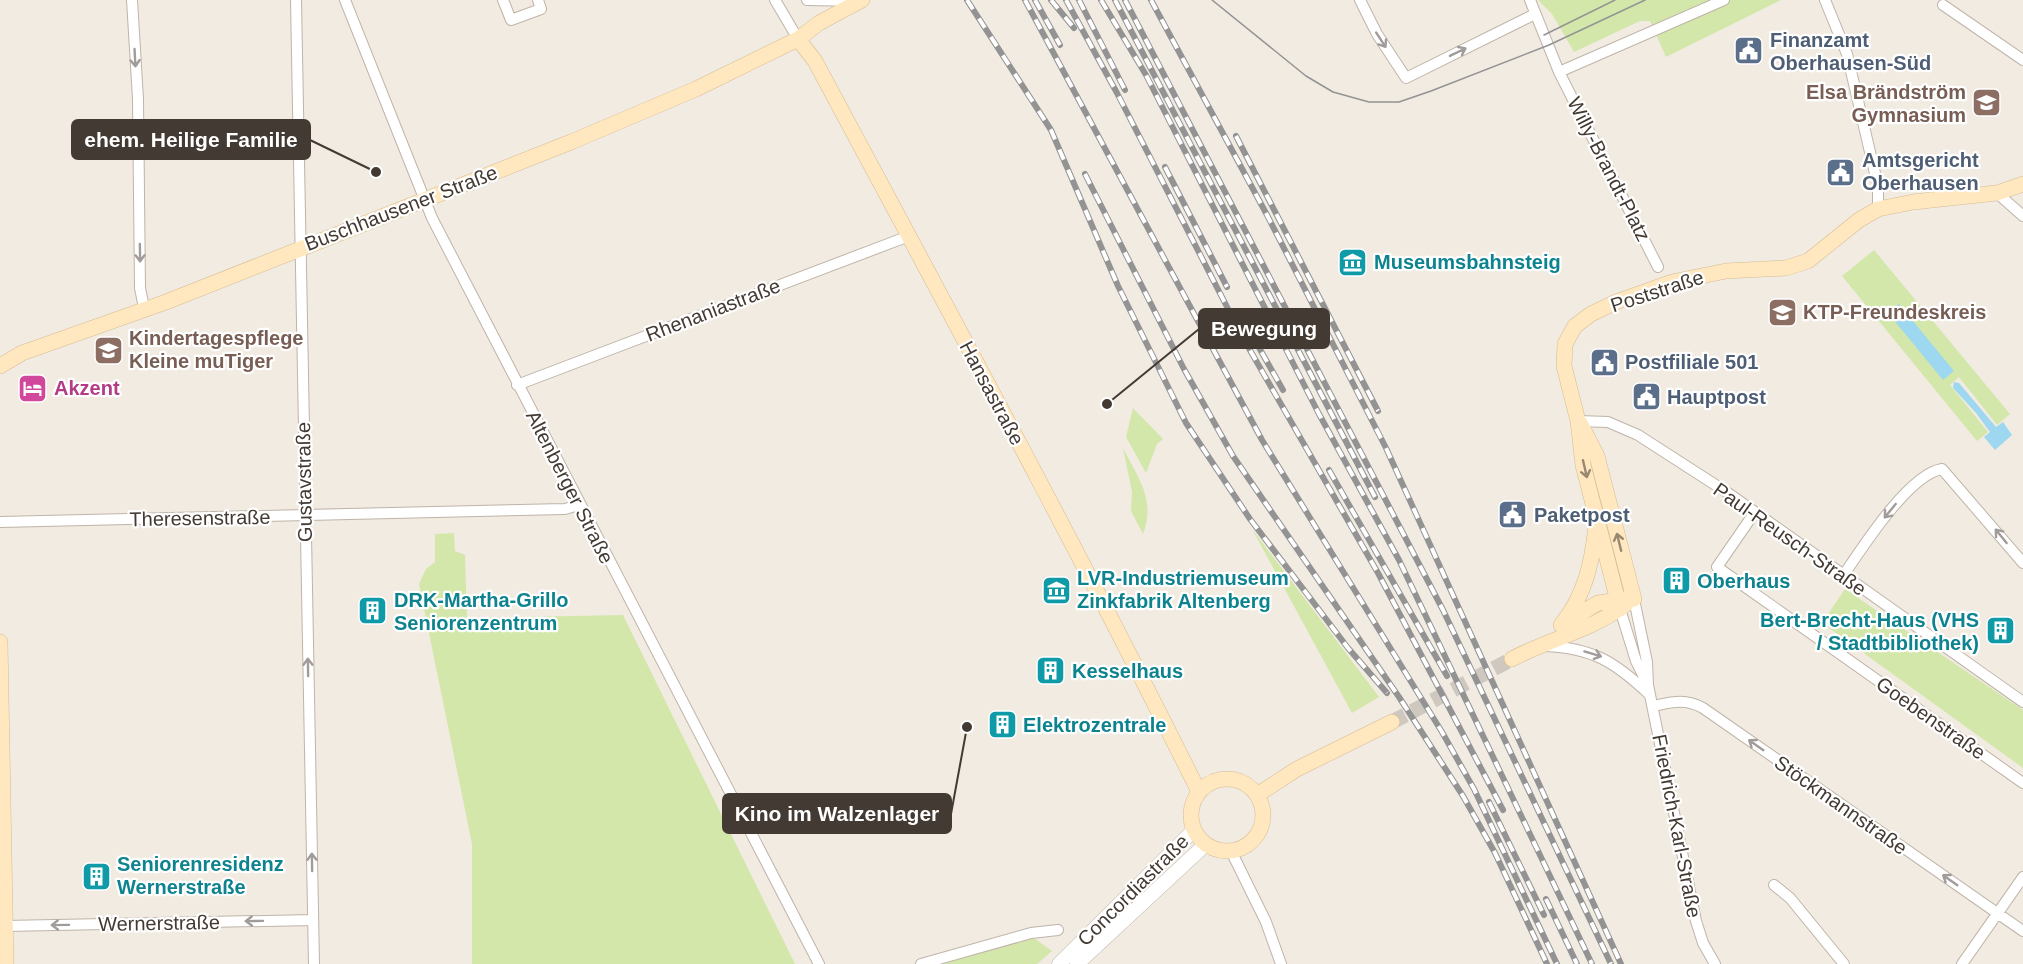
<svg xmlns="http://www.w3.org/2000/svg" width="2023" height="964" font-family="Arial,sans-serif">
<rect width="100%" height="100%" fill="#f1ebe2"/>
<path fill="#d3e7aa" d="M1538,0H1781L1666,57L1650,21H1640L1574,52L1552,14Z
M1874,250L2010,414L1997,425L1959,377L1950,385L1988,432L1977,441L1842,276Z
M1133,408L1163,439L1157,444L1146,473L1126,437Z
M1123,448C1138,478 1156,499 1143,534L1131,511L1132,492Z
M1252,529L1370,685L1379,697L1352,713Z
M454,533L455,551L465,555L467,618L623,615L795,964H472V844L419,584L426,569L435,562V534Z
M1845,589L2023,710V768L1822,623Z
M1034,938L1052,951L1037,964H941Z"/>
<path fill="#9dd8f0" d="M1899,304L1954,371L1943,380L1888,313Z
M1954,382L1959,383L1996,427L2003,422L2012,435L1995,450L1984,437L1990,432L1976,413L1953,388Z"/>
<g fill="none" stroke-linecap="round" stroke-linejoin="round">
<path stroke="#cec8bf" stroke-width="15" stroke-dasharray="15 8" stroke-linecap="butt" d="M1392,722L1512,659"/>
<defs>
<path id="minor" d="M132,0L138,99L140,288L144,308
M296,0L314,964
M345,0L432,218L819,964
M503,0L511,20L541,9L538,0
M775,0L798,39
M807,0L858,1
M1360,0L1377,34L1406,78L1535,14
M1530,0L1559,72L1658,267
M1825,0L1847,54L1878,186V209
M1943,5L2023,60
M1559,72L1724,0
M1997,193L2023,216
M517,385L909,236
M1578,421L1608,422L1638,435L1728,493L2023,702
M1755,512L1717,567L2023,783
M0,522L565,509L579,505
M1843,576C1862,548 1909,474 1942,469L2023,563
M1634,599L1647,662L1648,685L1696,921L1703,943L1715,964
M1620,609L1636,661L1648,685
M1545,646C1593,648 1615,662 1649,694
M1653,706C1672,702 1685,698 1703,708L2023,931
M1231,851L1266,922L1281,964
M1774,885L1790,898L1844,964
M5,926L313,920
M921,964L1031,933L1058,930
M1962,964L2023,877"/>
<path id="tertiary" d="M1059,964L1194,830
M1077,964L1206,844"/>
<path id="secondary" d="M798,39L815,61C945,304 1076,545 1199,792
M0,366L22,353L166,302L571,142L696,89L798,39L819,23L862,0
M1580,423L1597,456L1634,599
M1620,609L1583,465L1578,421L1564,366L1565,344L1575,326L1591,314L1616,302L1672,282L1726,271L1786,268L1808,261L1859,220L1878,209L1913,202L1997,193L2023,184
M1566,622L1598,603L1626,599
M1561,625C1585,596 1592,563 1596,526
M0,642L6,964
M1512,659C1549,639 1593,630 1626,604
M1191 815a36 36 0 1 1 72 0a36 36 0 1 1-72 0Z
M1257,795L1297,769L1392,722"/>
</defs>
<use href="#minor" stroke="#bfb4a8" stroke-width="12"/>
<use href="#tertiary" stroke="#bfb4a8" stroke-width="15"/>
<use href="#secondary" stroke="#d5bc93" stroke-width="16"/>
<use href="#minor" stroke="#fff" stroke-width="10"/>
<use href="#tertiary" stroke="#fff" stroke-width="14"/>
<use href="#secondary" stroke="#ffe7bf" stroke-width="15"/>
<path stroke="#939393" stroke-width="1.5" d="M1212,0L1306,76L1333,92L1369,102H1399L1431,91L1549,45L1645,0
M1544,35L1615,0"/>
<defs>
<path id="rail" d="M967,0L1051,130L1118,286L1186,423L1250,519L1348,648L1387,693
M1025,0L1262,440L1442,732L1474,789L1557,964
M1035,0L1060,45
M1051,0L1074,28
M1066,0L1117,93L1243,338L1378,573L1503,810
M1079,0L1125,90
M1101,0L1146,75L1319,414L1399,560L1592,964
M1115,0L1375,497
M1125,0L1443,610L1611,964
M1151,0L1267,215L1386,448L1621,964
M1236,136L1378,411
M1165,167L1227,287
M1085,174L1184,369L1233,456L1399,697L1463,796L1495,853L1547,964
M1240,314L1283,390
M1329,470L1447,676
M1489,802L1544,915
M1546,899L1577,964"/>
</defs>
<use href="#rail" stroke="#939393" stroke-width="6"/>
<use href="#rail" stroke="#fff" stroke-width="4" stroke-dasharray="11" stroke-linecap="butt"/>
</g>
<defs><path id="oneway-shaft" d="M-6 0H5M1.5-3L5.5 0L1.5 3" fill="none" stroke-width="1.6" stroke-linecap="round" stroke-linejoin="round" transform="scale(1.5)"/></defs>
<g stroke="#a19c99">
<use href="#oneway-shaft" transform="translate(1381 40) rotate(57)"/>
<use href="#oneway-shaft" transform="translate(1458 52) rotate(-26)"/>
<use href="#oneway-shaft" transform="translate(135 58) rotate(87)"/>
<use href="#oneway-shaft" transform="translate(140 253) rotate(89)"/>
<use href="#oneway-shaft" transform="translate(1890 511) rotate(129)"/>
<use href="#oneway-shaft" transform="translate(2001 536) rotate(-129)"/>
<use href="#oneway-shaft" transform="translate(1593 654) rotate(17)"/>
<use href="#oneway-shaft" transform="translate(308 667) rotate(-91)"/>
<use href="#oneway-shaft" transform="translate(1756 745) rotate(-145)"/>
<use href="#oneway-shaft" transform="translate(312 862) rotate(-91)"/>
<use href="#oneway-shaft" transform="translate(1950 880) rotate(-145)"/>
<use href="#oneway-shaft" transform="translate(254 921) rotate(179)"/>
<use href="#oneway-shaft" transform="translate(60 925) rotate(179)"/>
</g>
<g stroke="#988872">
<use href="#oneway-shaft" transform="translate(1585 469) rotate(77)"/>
<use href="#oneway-shaft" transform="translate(1619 542) rotate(-104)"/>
</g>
<defs>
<symbol id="civic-square" viewBox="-11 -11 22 22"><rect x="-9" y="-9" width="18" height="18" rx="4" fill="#5c6f8a" stroke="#fff"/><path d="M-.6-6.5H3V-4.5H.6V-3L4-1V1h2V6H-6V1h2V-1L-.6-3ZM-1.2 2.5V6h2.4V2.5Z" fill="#fff"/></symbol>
<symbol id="school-square" viewBox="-11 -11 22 22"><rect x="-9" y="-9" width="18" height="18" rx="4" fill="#8d6e63" stroke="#fff"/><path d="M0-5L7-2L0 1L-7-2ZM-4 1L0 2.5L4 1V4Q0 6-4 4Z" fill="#fff"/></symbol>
<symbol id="museum-square" viewBox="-11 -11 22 22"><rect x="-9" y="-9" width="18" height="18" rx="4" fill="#0f9aa8" stroke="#fff"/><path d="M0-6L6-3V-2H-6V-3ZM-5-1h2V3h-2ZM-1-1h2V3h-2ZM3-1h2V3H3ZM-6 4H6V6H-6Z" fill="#fff"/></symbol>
<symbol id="hotel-square" viewBox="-11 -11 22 22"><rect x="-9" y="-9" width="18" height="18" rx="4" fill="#d1479c" stroke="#fff"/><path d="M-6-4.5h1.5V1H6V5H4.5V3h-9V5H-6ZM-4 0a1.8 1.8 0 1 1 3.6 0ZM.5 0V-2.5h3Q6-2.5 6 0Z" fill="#fff"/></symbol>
<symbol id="building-square" viewBox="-11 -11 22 22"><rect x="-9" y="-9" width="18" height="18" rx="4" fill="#0f9aa8" stroke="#fff"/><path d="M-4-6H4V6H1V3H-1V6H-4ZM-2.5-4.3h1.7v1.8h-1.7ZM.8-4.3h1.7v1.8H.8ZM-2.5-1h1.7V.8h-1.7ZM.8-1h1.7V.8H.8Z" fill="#fff"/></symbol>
</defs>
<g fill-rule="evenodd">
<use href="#civic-square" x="1732" y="34" width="33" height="33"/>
<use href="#school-square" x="1970" y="86" width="33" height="33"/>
<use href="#civic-square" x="1824" y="156" width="33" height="33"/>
<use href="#museum-square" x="1336" y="246" width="33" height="33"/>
<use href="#school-square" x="1766" y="296" width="33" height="33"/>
<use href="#school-square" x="92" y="334" width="33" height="33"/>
<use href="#civic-square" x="1588" y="346" width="33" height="33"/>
<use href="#hotel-square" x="16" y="372" width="33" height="33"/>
<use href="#civic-square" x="1630" y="380" width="33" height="33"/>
<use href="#civic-square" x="1496" y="498" width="33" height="33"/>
<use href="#building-square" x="1660" y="564" width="33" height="33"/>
<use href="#museum-square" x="1040" y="574" width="33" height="33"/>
<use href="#building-square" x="356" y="594" width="33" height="33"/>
<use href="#building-square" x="1984" y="614" width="33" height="33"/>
<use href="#building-square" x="1034" y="654" width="33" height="33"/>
<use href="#building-square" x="986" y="708" width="33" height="33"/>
<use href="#building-square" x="80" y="860" width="33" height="33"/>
</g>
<g text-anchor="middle" stroke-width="4.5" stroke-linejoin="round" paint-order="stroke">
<g font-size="20" font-weight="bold" fill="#4e5e75" stroke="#fff" text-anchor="start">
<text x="1770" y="47">Finanzamt<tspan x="1770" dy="23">Oberhausen-Süd</tspan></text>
<text x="1862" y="167">Amtsgericht<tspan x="1862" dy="23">Oberhausen</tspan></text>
<text x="1625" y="369">Postfiliale 501</text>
<text x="1667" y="404">Hauptpost</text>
<text x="1534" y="522">Paketpost</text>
</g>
<g font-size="20" font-weight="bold" fill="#785e54" stroke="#fff" text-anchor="start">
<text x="1966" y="99" text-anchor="end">Elsa Brändström<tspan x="1966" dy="23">Gymnasium</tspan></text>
<text x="1803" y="319">KTP-Freundeskreis</text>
<text x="129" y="345">Kindertagespflege<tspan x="129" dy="23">Kleine muTiger</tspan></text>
</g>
<g font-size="20" fill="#433a33" stroke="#fff">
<text transform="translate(1609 169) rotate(63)" y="7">Willy-Brandt-Platz</text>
<text transform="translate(401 208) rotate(-21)" y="7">Buschhausener Straße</text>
<text transform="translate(1657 291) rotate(-18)" y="7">Poststraße</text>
<text transform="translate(713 310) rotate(-21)" y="7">Rhenaniastraße</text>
<text transform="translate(992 393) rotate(62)" y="7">Hansastraße</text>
<text transform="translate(304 482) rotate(-91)" y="7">Gustavstraße</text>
<text transform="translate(570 487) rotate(63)" y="7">Altenberger Straße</text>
<text transform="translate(200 518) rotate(-1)" y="7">Theresenstraße</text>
<text transform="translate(1790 539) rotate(35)" y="7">Paul-Reusch-Straße</text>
<text transform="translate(1931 718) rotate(35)" y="7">Goebenstraße</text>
<text transform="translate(1841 805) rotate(35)" y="7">Stöckmannstraße</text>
<text transform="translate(1677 826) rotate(79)" y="7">Friedrich-Karl-Straße</text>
<text transform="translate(1133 890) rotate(-45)" y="7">Concordiastraße</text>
<text transform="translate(159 923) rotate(-1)" y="7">Wernerstraße</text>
</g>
<g font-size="20" font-weight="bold" fill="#0d838f" stroke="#fff" text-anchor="start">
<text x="1374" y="269">Museumsbahnsteig</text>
<text x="1077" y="585">LVR-Industriemuseum<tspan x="1077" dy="23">Zinkfabrik Altenberg</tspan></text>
<text x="1697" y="588">Oberhaus</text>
<text x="394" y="607">DRK-Martha-Grillo<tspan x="394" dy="23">Seniorenzentrum</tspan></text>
<text x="1979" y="627" text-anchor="end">Bert-Brecht-Haus (VHS<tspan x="1979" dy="23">/ Stadtbibliothek)</tspan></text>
<text x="1072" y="678">Kesselhaus</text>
<text x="1023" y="732">Elektrozentrale</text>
<text x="117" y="871">Seniorenresidenz<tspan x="117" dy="23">Wernerstraße</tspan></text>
</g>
<g font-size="20" font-weight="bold" fill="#b23c85" stroke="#fff" text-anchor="start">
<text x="54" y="395">Akzent</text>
</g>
</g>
<path fill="none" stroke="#433a33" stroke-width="2" d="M376 172L310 140M1107 404L1199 329M967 727L951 814"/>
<g fill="#433a33" stroke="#fff" stroke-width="2">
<circle cx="376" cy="172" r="6"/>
<circle cx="1107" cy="404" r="6"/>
<circle cx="967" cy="727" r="6"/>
</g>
<g fill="#433a33" stroke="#433a33" stroke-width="2">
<rect x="72" y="120" width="238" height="39" rx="6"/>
<rect x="1199" y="309" width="130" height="39" rx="6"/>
<rect x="723" y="794" width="228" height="39" rx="6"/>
</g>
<g font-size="21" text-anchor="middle" font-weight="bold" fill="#fff">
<text x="191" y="147">ehem. Heilige Familie</text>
<text x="1264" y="336">Bewegung</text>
<text x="837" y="821">Kino im Walzenlager</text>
</g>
</svg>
